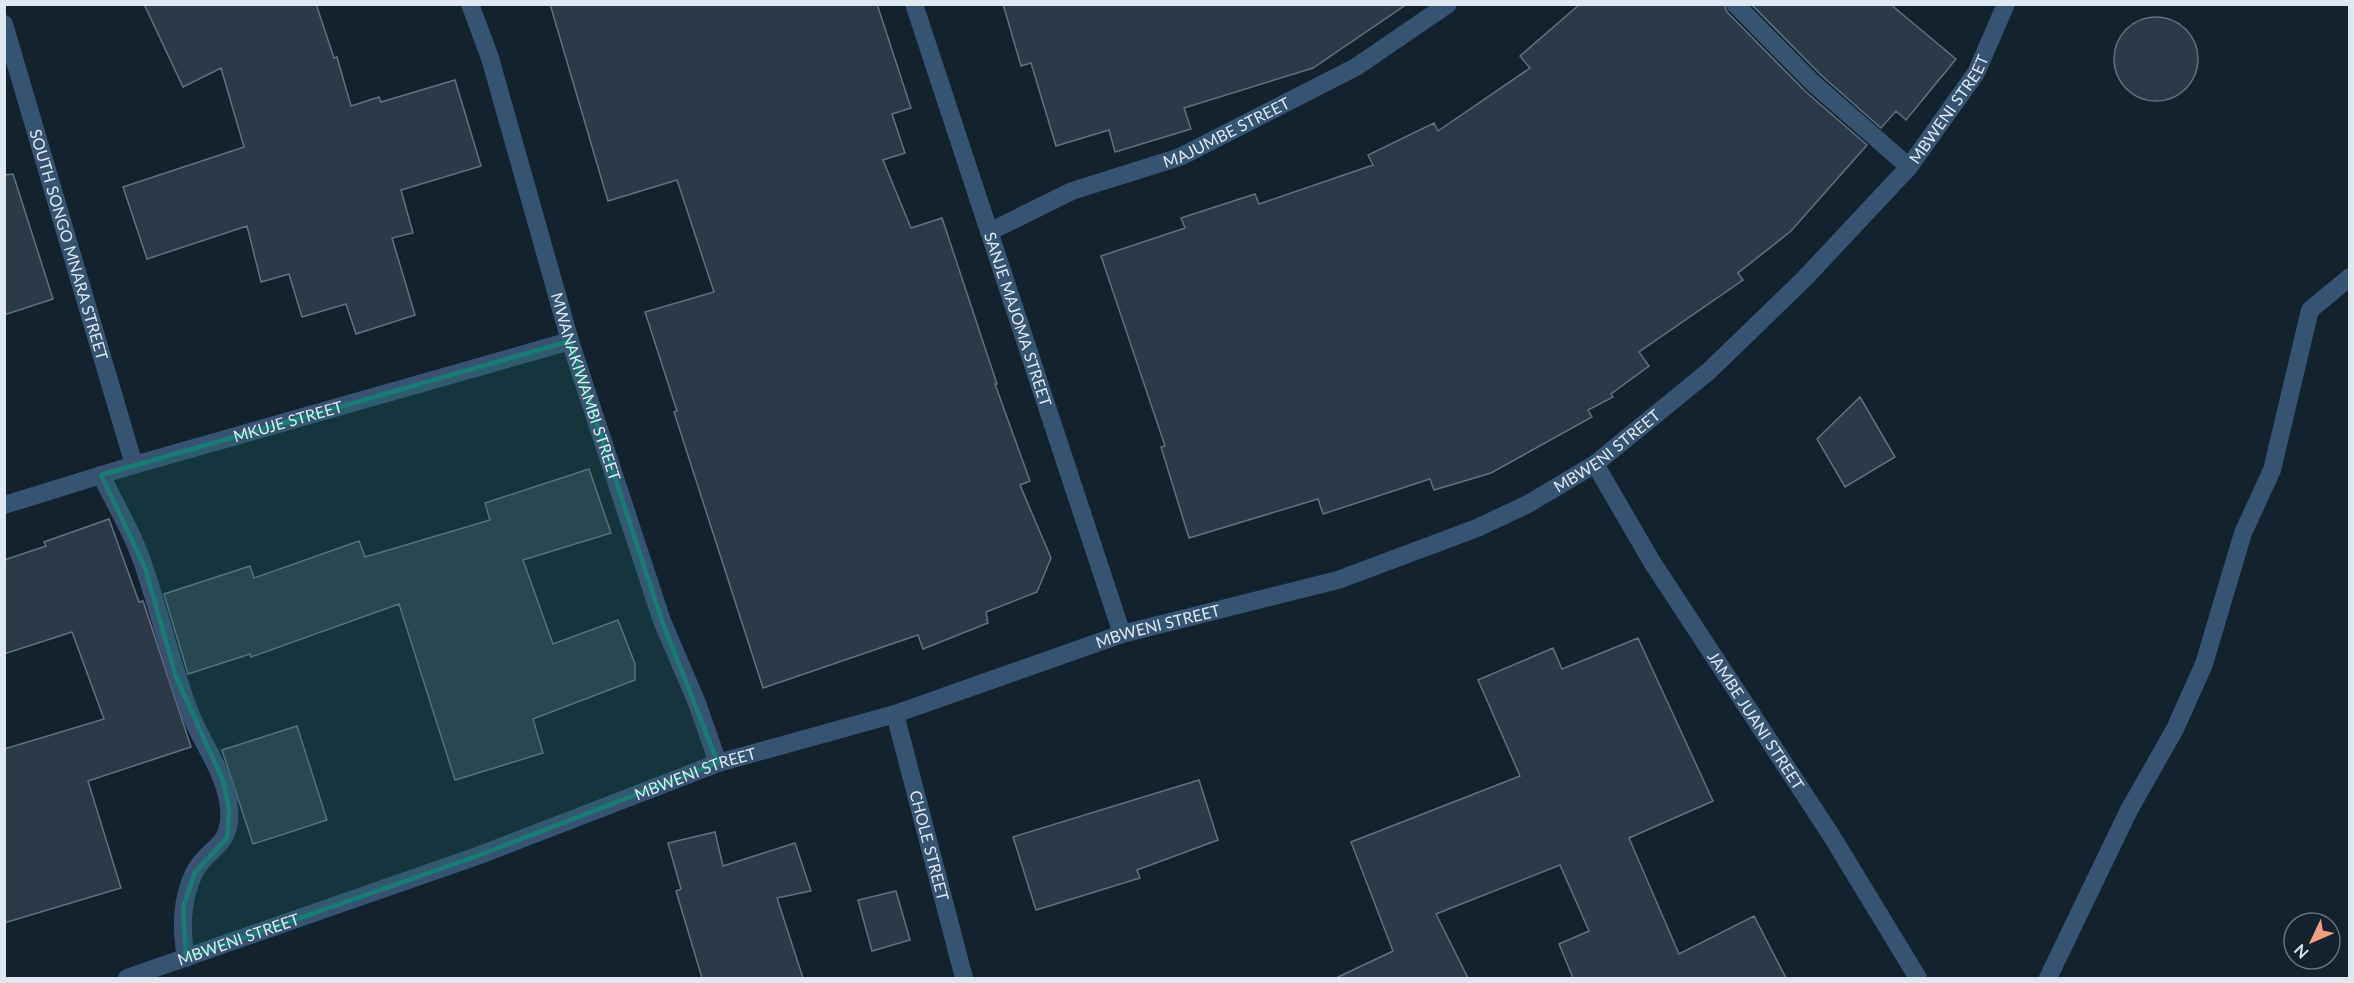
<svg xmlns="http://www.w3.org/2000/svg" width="2354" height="983" font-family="Lato,sans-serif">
<rect width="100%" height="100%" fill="#14222e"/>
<path fill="#2c3a47" stroke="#60707f" stroke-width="1.5" d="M144,4H316L334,58L337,57L351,106L379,97L381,102L455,80L481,166L401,190L413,233L392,238L415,315L356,334L346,304L302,317L289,274L261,282L247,226L147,259L123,187L244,147L221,68L183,87Z
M550,4H877L911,108L892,114L905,153L883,160L911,228L942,218L997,384H995L1030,481L1020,485L1051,558L1037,592L986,612L988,623L923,649L918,635L763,688L674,412L677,411L645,312L714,292L677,180L608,201Z
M1003,4H1407L1313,68L1184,108L1191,129L1115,152L1109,130L1056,146L1031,63L1021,66Z
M1580,4H1724L1727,12L1805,91L1867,145L1791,231L1738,273L1743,280L1639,352L1649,366L1611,394L1613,397L1588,410L1592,417L1491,473L1434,490L1430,479L1323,514L1318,499L1189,538L1161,447L1165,446L1101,256L1185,228L1181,218L1255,194L1259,204L1373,165L1368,155L1434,123L1438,131L1530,68L1520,56Z
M1751,4H1890L1956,59L1906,120L1896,111L1881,128L1821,75Z
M2114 59a42 42 0 1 1 84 0a42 42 0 1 1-84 0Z
M13,174L53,299L4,315V175Z
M1860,397L1895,457L1845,487L1817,439Z
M589,469L611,533L523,560L553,644L618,620L635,664V680L533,719L543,753L455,780L399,604L251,657L250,654L188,674L164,594L250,566L254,578L359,541L365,557L419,541L490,520L485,503Z
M109,519L139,602L143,601L191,747L88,781L121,888L4,923V749L104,719L72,632L4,654V560L46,546L44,542Z
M1638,638L1713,801L1629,838L1679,954L1754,916L1786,978H1573L1559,944L1589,931L1560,865L1436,914L1468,978H1336L1393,951L1351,842L1520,776L1478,680L1553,648L1562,669Z
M297,726L327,820L253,844L222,750Z
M1199,780L1218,840L1137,870L1140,878L1036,910L1013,837Z
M715,832L723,866L795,843L811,891L777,898L803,978H702L676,891L681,889L668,843Z
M896,891L910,940L872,951L858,900Z"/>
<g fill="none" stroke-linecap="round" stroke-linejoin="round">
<path stroke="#36536f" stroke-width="18" d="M2048,978L2129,810L2175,729L2204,664L2243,533L2272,470L2310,310L2350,277"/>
<g stroke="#36536f" stroke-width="18">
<path id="s1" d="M470,4L490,58L570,341L662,621L697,703L718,763"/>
<path id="s2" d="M914,4L1122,634"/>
<path d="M1735,4L1813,83L1909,167"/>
<path id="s3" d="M4,24L134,465"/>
<path id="s4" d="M989,232L1072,191L1180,157L1356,67L1448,4"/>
<path id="s5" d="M1595,464L1652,562L1831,835L1918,978"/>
<path d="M101,475C116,506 135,537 145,570C161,617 172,666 190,713C202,744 227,775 229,809C232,849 207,846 194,873C181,901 181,928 186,958"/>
<path id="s6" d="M4,505L134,465L570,341"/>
<path id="s7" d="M895,714L964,978"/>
<path id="s8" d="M127,978L480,855L718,763L895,714L1122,634L1338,580L1477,528L1528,504L1595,464L1709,371L1805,278L1909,167L1976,73L2006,4"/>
</g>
</g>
<path fill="#197c74" fill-opacity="0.2" stroke="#197c74" stroke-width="4.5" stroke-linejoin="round" d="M570,341L662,621L718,763L480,855L186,958L183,908L195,872L227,838L229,809L223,781L176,677L145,568L101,475Z"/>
<g text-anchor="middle" stroke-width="6" stroke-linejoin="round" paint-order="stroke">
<g font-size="16" fill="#dfe8f0" stroke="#14222e">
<text dy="6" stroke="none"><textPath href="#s8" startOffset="2062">MBWENI STREET</textPath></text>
<text dy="6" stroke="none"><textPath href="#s4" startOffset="258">MAJUMBE STREET</textPath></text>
<text dy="6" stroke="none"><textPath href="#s3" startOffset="230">SOUTH SONGO MNARA STREET</textPath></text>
<text dy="6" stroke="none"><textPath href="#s2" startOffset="332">SANJE MAJOMA STREET</textPath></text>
<text dy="6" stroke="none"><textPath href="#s1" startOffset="400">MWANAKIWAMBI STREET</textPath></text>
<text dy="6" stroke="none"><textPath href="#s6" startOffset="296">MKUJE STREET</textPath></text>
<text dy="6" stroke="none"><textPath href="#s8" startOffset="1576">MBWENI STREET</textPath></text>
<text dy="6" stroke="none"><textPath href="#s8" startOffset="1090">MBWENI STREET</textPath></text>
<text dy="6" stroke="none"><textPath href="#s5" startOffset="303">JAMBE JUANI STREET</textPath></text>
<text dy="6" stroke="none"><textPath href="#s8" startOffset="604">MBWENI STREET</textPath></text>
<text dy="6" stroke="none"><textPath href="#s7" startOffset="136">CHOLE STREET</textPath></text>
<text dy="6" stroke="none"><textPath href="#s8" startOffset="118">MBWENI STREET</textPath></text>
</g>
</g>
<rect width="2354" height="983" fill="none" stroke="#dfe8f0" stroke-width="12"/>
<g transform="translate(2312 941) rotate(226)"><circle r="28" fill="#14222e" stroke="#65717c" stroke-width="1.5"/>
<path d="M0-4.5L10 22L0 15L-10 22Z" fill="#f2a080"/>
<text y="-9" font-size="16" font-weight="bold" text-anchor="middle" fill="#dfe8f0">N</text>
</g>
</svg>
